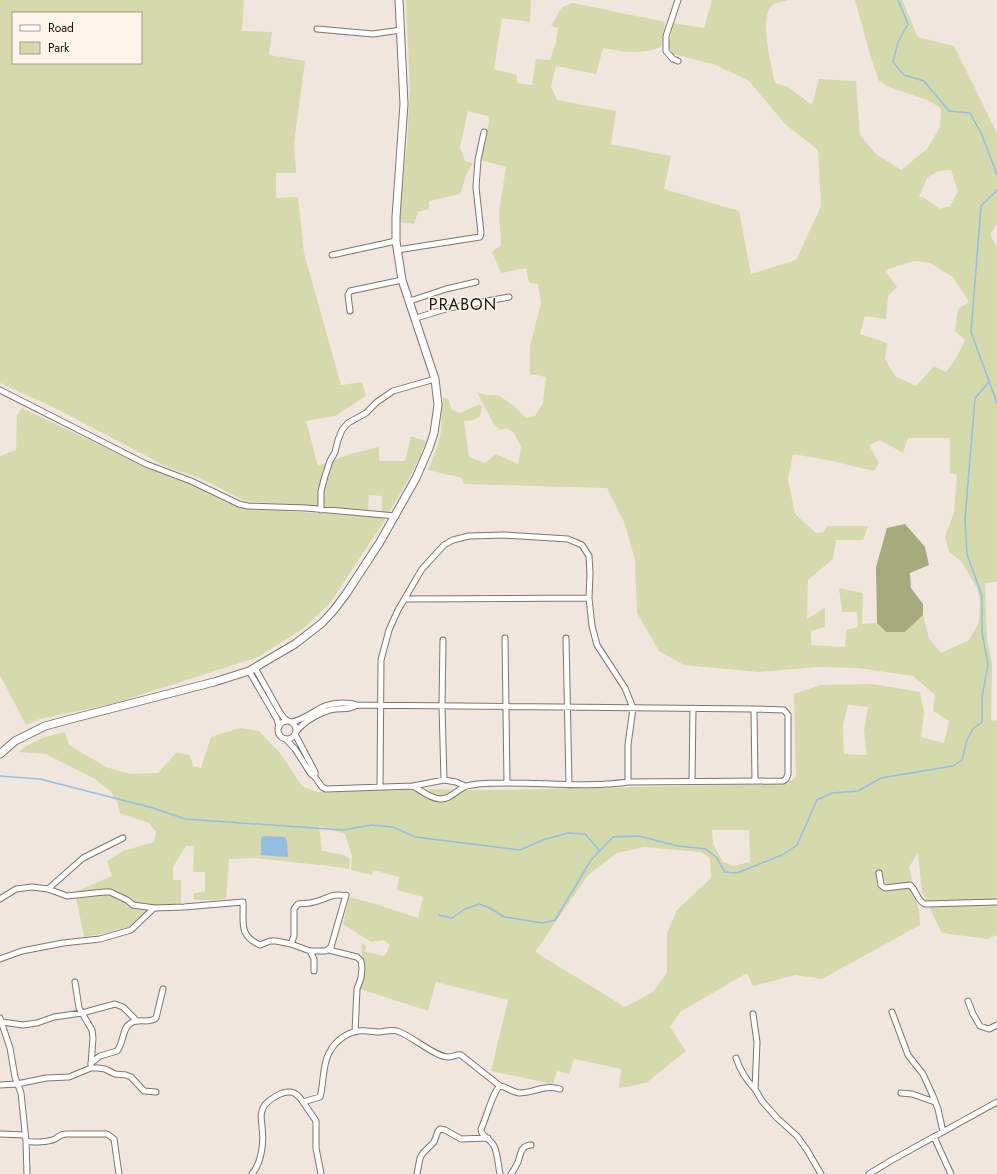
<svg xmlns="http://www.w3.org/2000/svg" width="997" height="1174" font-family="Jost,sans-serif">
<rect width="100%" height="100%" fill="#f1e6de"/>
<path fill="#d4daab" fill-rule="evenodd" d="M0,0H244L242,31L272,32L269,55L305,61L294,143L296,173H276V198L298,197L304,253L341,385L362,382L366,396L335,416L306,421L318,466L350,454L379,447V461H405L411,436L426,441C417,467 403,490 388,513L382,512V496L369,495L368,510L245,501L200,478L167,467L57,409L0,383ZM13,13H141V63H13Z
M406,0H531L530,22L502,18L494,69L517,75V83L532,85L536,59L550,60L556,42L558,28L551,26L562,7L573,3L665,22L661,47C641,55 623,52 603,48L596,74L556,66L551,86L557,100L616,111L611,144L671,156L664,189L739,211L751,274L796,260L821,206L818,150L785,124L749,81L716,65L673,54L669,46L673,23L704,28L712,0H788C785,2 778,2 774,4C757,15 772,66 775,83L788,87L812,105L819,79L856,81L860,135L876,154L901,170L927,149L940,127L941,108L927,100L889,87L879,81L871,58L855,0H902L918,37L954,46L997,133V224L990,234L997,248V582L985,583L987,638L992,663L991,720L997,721V935L988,939L942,933L922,892L918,853L909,867L919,911L920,925L822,979L795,975L753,986L747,973L680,1012L670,1027L686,1051L646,1083L619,1088L621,1069L574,1059L569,1074L557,1071L553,1084L491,1071L508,1000L436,982L428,1011L360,989C362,982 364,976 364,969C364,960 360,952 362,943L366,946L365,952L385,956L390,945L384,940L371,942L343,924L349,897L372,903L418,918L423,897L397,890L399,877L373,870L372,875L351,870L352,856L345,834L319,826L322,851L344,855L350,859L349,869L329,866L254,858L229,859L226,899L215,900H194V893L205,892V872H193L194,846H186L173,867V880H181V904L156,906L149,909L141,919L128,927L106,933L84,937L75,892L112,876L107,861L123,851L154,842L156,832L149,823L120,813L118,804L112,793L95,779L46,754L18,752C36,739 44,737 65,732L69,745L106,767L130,774L158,773L176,753L190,755L193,766L201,768L211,737L240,728L259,731L280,753L302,786L317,792L396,789L493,790L786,784L796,777L794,694L820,685L873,684L920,692L924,713L921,737L944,743L949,721L933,711L935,695L913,676L858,668L818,667L759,672L684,665L659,651L637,613L635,560L625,524L607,488L464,484L462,478L428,470L437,448L441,431L443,397L448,399L452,410L460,413L480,404L482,408L480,416L474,420L464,421L469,457L485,463L496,454L518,464L521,447L514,433L506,428L500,430L493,423L477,392L487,395H498L513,405L526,418L535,416L543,403L546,377L530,374V346L541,303L538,284L529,283L526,268L501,273L492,252L501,245L499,212L506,167L480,160L490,117L468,111L460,147L465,161L473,163L467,173L460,194L429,201V209L418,212L414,224L400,222V208L407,144L410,90ZM951,170L958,191L950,206L940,209L923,197H919L927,178L938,171ZM914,261L930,263L953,277L969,302L958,309L955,331L965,340L957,357L946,372L934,366L916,386L895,376L885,359L887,343L860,334L865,316L886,319L888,296L897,287L885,270ZM908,438H950V473L957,475L954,513L945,536L949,552L961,561L977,588L980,603L979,622L969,640L941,653L929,638L923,615L905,632H886L877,623L862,624L863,593L839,588L842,612H857L858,627L846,630L845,647L811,645V631L825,627V608L807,619L808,580L833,559L836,540H863L868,526H827L824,532L816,533L795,514L788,479L793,454L832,461L874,471L879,463L869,445L880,440L903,453ZM848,705L868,707L864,730L867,755L844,754L843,724ZM712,830H749L750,862L734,866L723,862L713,844ZM644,847L701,852L710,858L711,878L677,910L667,933V973L653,992L625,1007L535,952L588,875L617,853Z
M22,408L135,462L197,487L225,502L250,509L381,517L385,520L330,603L304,628L258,657L115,703L40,719L26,725L0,675V456L16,450L17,415Z"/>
<path fill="#a5ab7a" d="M905,524L925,547L929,565L910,573L911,588L923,604V615L905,632H886L877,623L876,567L887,528Z"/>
<path fill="#96bde3" d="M264,836L285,837L287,841L288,857L261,855V838Z"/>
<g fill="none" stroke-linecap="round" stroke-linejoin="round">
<path stroke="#96bde3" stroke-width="1.5" d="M898,0L908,24L898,42L893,62L904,75L924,81L949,111L970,113L982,135L997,175
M997,190L981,206L971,332L997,403
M0,776L40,779L153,808L185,819L343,830L371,825L393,827L415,837L520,850L543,840L568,833L585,834L600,851
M439,915L452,918L465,909L479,904L490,908L504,917L543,923L555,920L591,860L613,837L639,836L678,846L706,849L716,857L725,872L737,873L782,855L797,845L817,800L832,793L858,791L881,778L953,766L962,760L967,740L973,729L982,722V697L988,665L982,632V596L967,554L965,519L975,398L990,381"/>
<defs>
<path id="street" d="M317,29L373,34L401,30
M678,61L673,59L666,51V36L678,0
M397,250L480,237L481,233L476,187L478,160L484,132
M332,255L396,241
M410,301L446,289L476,282
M350,311L348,295L350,291L402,280
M416,318L449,308L509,297
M0,390L146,464L191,481L239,504L248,506L306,508L396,516
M321,510V491L325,476L330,461L335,452L338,440L342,430L348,423L366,413L377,402L393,391L435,379
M405,599L589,598
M505,638L507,783
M566,638L569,785
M443,640L442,706L444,780
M255,668L279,711L284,718L288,721
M249,671L277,719L279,727
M754,709L755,781
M278 730a9 9 0 1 1 18 0a9 9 0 1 1-18 0Z
M291,722C311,719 318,702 344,703C349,703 352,703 356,705L754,709L784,710L788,715V774L786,779L783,781L628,782
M296,732C304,721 322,711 335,709C342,708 351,710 356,705
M295,734L315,772V777
M286,739L295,749L311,774L315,777L322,787L326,789L413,786L444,780L456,782L465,786
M692,780L693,709
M380,787L381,660L389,630L398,610L422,569L444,545L453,540L469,536L504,535L568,539L582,545L589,556L590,573L589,598L592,626L597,645L625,688L633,708L628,745V782C578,789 528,780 478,784C474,785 468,785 464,787C456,791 449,800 440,799C429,798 422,791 413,786
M879,873L881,885L885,888L910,885C917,891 917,901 925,904L997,902
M48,889L83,858L123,838
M0,899L16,889L32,887L48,889L67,896L104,892H110L127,900L133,905L155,908L184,907L243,902C244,923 238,935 260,945L270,941H276L291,944L310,951H326L331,947L346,895
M291,944L294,936V909L298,904C304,903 309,904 314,902C326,900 332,892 345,896
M329,950L357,957L361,961L362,968L361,978L357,989L355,1032
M310,951L314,959V971
M0,959L22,951L63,943L100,939L131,930L154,908
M75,982L79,1008L92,1030L93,1038L91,1065
M968,1001L973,1014L980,1026L989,1029L997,1025
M892,1012L908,1055L923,1074L933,1096L938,1109L943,1132
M753,1014L757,1042L755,1089L762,1101L777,1118L797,1136L807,1150L821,1174
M0,1018L10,1048L15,1077L21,1093L26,1141L27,1174
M2,1022L23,1025L37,1023L54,1017L82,1013L115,1004L123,1007L137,1021
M736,1058C740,1070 746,1080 755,1089
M91,1063L100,1056L117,1051C124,1043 122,1027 131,1023C139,1018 149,1024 156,1018L163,989
M0,1085L17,1084L46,1078L69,1077L91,1068H98L105,1069L115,1074L126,1075L131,1077L144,1091L156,1092
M901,1093L912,1094L935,1102
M0,1134L25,1135
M934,1137L951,1174
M26,1141C33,1143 48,1142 55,1139C59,1136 61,1134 67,1134H107L114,1139L119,1174
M252,1174C262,1162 264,1142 262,1127C262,1122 260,1116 262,1111C264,1101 284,1089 294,1093C298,1095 301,1099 303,1102
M321,1174L316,1148V1121L303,1102L320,1097C324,1083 322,1066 329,1053C336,1039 351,1029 367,1031C371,1031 375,1032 379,1032C384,1032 391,1029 397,1031C411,1035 436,1058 449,1057C453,1057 456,1054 461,1055L500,1086C507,1087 512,1092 519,1093C535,1093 543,1084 560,1089
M417,1174L420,1158L423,1153L434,1142L438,1131L440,1129L445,1130L461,1139L488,1138
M500,1174C498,1165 498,1154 494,1146C491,1139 481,1137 481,1129C486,1119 493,1091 500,1086
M511,1174C514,1170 516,1166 518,1162C521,1154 520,1146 531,1145
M869,1174L892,1160L997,1102"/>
<path id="secondary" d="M0,754L15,741L45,726L71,719L214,682L249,671L295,644L322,623L334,610L346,594L380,542L416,478L429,448L434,433L438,405L435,379L402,280L396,241V217L404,104L399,0"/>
</defs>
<use href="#street" stroke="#7f756e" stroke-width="7"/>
<use href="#secondary" stroke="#7f756e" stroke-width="9"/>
<use href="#street" stroke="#fff" stroke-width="5"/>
<use href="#secondary" stroke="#fff" stroke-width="7"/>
</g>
<g text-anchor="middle" stroke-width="3" stroke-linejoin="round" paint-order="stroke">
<g font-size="16" letter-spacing="1" fill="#171411" stroke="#fff4eb">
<text x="463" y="310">PRABON</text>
</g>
</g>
<rect x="12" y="12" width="130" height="52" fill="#fff4eb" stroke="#a29a94"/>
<rect x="20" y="25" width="20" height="6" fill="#ffffff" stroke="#a29a94"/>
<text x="48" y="32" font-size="12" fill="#171411">Road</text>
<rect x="20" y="42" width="20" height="12" fill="#d4daab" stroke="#a29a94"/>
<text x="48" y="52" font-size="12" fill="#171411">Park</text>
</svg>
